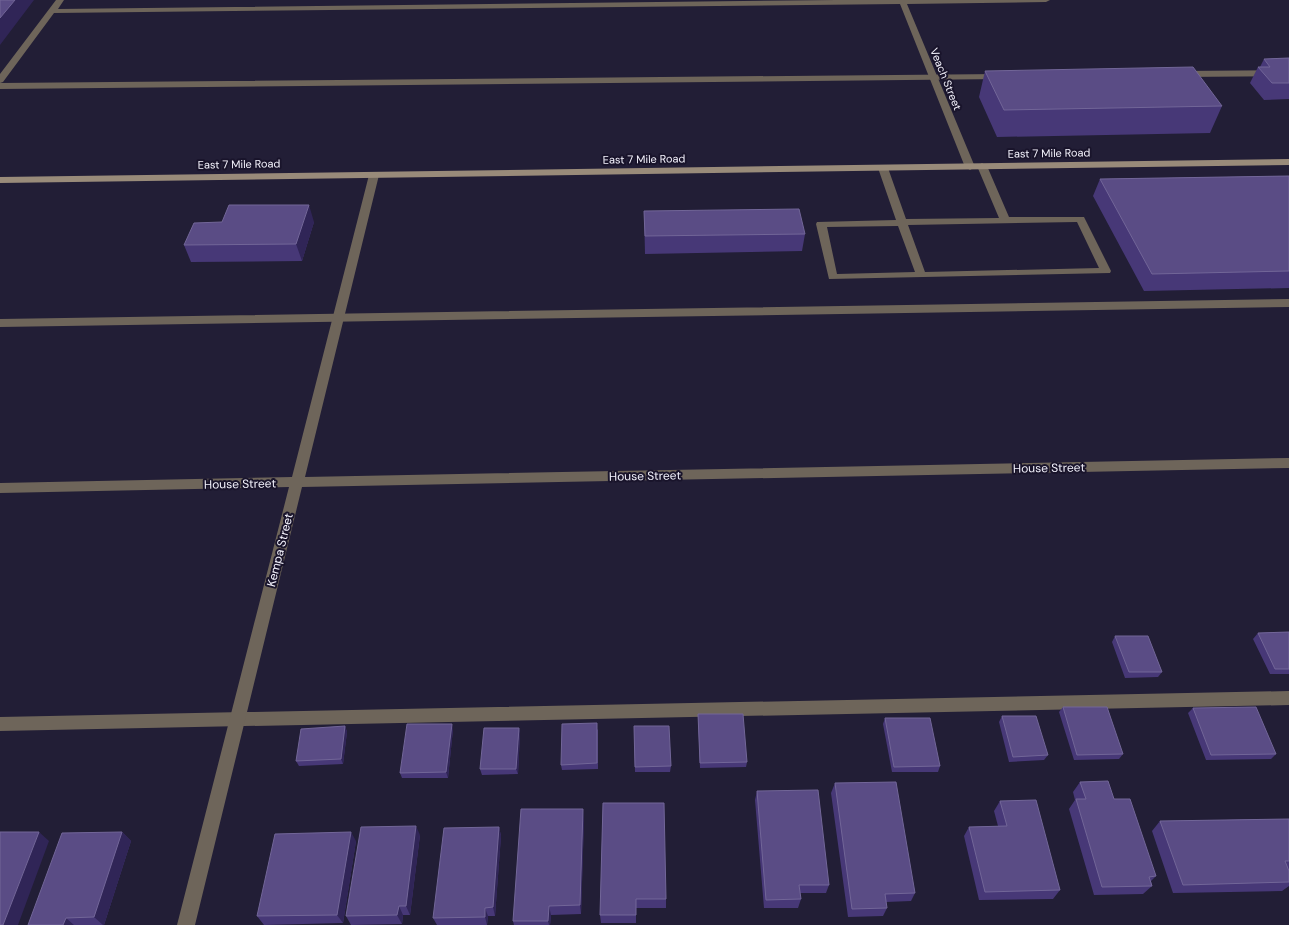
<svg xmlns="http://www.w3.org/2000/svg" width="1289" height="925" font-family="'DM Sans',sans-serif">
<rect width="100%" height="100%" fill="#221e36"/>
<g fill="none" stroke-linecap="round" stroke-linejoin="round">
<path fill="#6e655a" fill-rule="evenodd" d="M1289,70V76L1182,77L1178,74L1182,71Z
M1000,74L1004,77L1003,79L0,89V83Z
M982,163L987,166L1009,217H1084L1111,271L1110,273L829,279L816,224L817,222L896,220L878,168L880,166L883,165L888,168L906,219L999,218L977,166ZM1077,222L1099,268L925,272L908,225ZM898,226L915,272L837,274L827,227Z
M1289,299V307L0,327V319Z
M1289,691V705L0,731V717Z"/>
<path fill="#6e655a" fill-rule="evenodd" d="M56,0H64L58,9L837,0H1050L1046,2L907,4L975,167L970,170L965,167L900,4L54,13L3,82L0,83V74Z
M374,172L379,175L305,477L1289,458V468L302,487L195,925H177L289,487L0,493V483L292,477L369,175Z"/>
<path fill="#998b7a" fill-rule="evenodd" d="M1289,159V165L0,183V177Z"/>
</g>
<path fill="#473877" d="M1289,58V99L1264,100L1250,83L1258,67H1260L1264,59Z
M985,71L1222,106L1210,133L997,137L979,97Z
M1289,176V288L1144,291L1093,196L1100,179Z
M644,211L805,234L802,251L645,254Z
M314,222L302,261L191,262L184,245Z
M1289,632V674H1270L1253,639L1258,633Z
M1115,636L1162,672L1158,677L1125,678L1112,642Z
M1063,707L1123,754L1119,759L1074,760L1059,712Z
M1193,708L1276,754L1271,759L1206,760L1188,713Z
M698,714L747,762L746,767L700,768L698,720Z
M1002,716L1048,755L1044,760L1009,762L999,722Z
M885,718L940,766L938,772H892L883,724Z
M345,726L347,732L343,764L299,766L296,761Z
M634,726L671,766L670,772H635Z
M519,728L520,733L518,774L482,775L480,769Z
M453,729L448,778H402L400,773Z
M598,729V769L562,770L561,765Z
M1080,782L1114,799L1156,876L1151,881L1152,886L1143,894L1094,895L1069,809L1075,800L1073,792Z
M835,783L915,893L911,901L886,902L887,908L883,916L848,917L831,793Z
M757,791L829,885L826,893H800L801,899L798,908H764L755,800Z
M1000,801L1060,890L1053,899L979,900L964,836L969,827L998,826L994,811Z
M603,803L666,899V908H636V923H601L600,915Z
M584,819L581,914L551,915L550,925H514L513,921Z
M1289,819V886L1282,891L1173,893L1152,831L1160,821Z
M499,827L501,836L495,916H488L487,925H437L433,918Z
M122,832L131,841L104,925H28Z
M420,835L410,915H403L402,924L351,925L346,916Z
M356,841L343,923L264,925L257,916Z"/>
<path fill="#302557" d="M15,0H34L0,45V18Z
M309,205L314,222L302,261L296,244Z
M452,724L453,729L448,778L446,772Z
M345,726L347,732L343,764L341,759Z
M519,728L520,733L518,774L516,769Z
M583,809L584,819L581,914L580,905Z
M416,826L420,835L410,915L406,906Z
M499,827L501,836L495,916L493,907Z
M39,832L49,841L18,925H3Z
M122,832L131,841L104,925H103L94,917Z
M351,832L356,841L343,923L337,915Z
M399,906L403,915L402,924L397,915Z
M549,906L551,915L550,925H549L548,921Z
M485,908L488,916L487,925L485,917Z
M66,918L74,925H63Z"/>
<path fill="#5a4c85" stroke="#726698" d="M0,0H15L0,18Z
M1289,58V83H1272L1258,67H1270L1264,59Z
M1193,67L1222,106L1004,110L985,71Z
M1289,176V271L1152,274L1100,179Z
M229,205H309L296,244L184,245L194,223L222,222Z
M799,209L805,234L645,236L644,211Z
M1289,632V669H1275L1258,633Z
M1115,636H1148L1162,672H1129Z
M1063,707H1107L1123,754L1077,755Z
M1256,707L1276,754L1211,755L1193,708Z
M698,714H743L747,762L700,763Z
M1002,716H1036L1048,755L1013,757Z
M885,718H930L940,766L894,767Z
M597,723V763L561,765L562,724Z
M407,724H452L446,772L400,773Z
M345,726L341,759L296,761L301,729Z
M634,726H669L671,766L635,767Z
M484,728H519L516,769H480Z
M1108,781L1114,799H1130L1156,876L1149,877L1152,886L1102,887L1076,799H1086L1080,782Z
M896,782L915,893L885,894L887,908L852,909L835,783Z
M818,790L829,885H799L801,899L766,900L757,791Z
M1036,800L1060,890L985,892L969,827L1007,826L1000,801Z
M603,803H664L666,899H636V915H600Z
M521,809H583L580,905L549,906L548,921H513Z
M1289,819V861H1285L1289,871V882L1183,885L1160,821Z
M416,826L406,906H399L397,915L346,916L361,827Z
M499,827L493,907L485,908V917L433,918L444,828Z
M0,832H39L3,925H0Z
M122,832L94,917L66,918L63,925H28L62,833Z
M351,832L337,915L257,916L275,834Z"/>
<g text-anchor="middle" stroke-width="4" stroke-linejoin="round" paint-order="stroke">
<g font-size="11" fill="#f4f3fd" stroke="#19142b">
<text transform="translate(946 79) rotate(68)" y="4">Veach Street</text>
<text transform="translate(1049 153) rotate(-1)" y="4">East 7 Mile Road</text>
<text transform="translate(644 159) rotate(-1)" y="4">East 7 Mile Road</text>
<text transform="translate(239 164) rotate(-1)" y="4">East 7 Mile Road</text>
</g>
<g font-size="12" fill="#f4f3fd" stroke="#19142b">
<text transform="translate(1049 468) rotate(-1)" y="4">House Street</text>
<text transform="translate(645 476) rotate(-1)" y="4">House Street</text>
<text transform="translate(240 484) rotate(-1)" y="4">House Street</text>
<text transform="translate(280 550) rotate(-76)" y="4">Kempa Street</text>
</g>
</g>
</svg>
